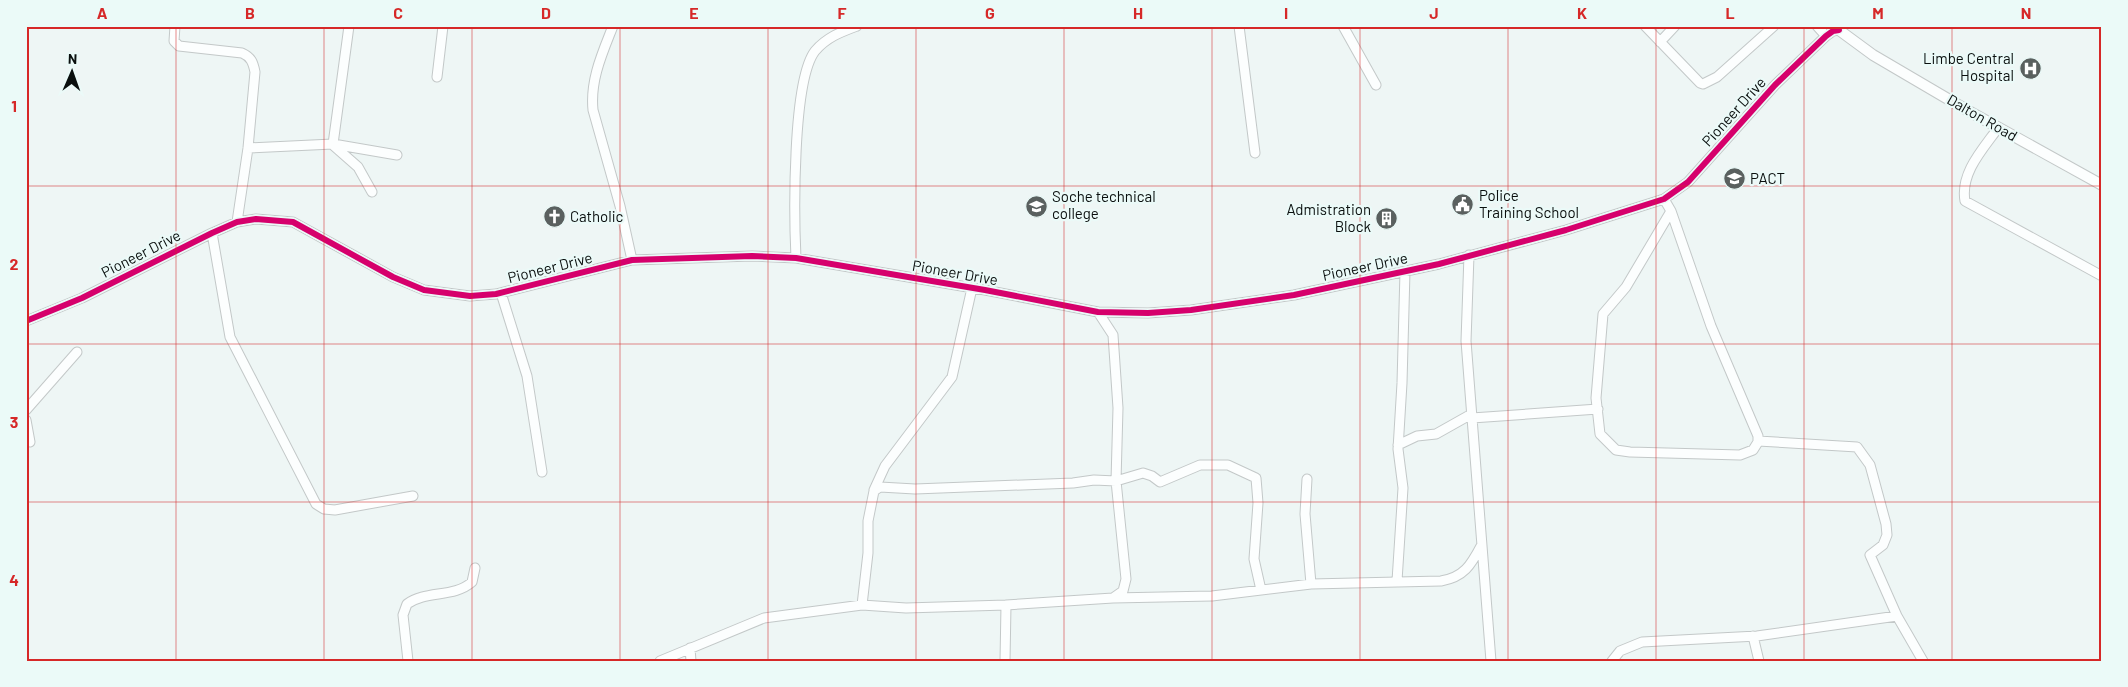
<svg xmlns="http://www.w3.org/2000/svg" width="2128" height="687" font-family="Barlow,sans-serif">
<rect width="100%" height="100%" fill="#eef6f5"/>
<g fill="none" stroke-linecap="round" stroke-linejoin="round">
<defs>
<path id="minor" d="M175,26L174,41L179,46L242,53C251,57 253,62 255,72L248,148L237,222
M613,26C602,54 590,80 593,110L620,206L632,260
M1239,26L1255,153
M1343,26L1376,85
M1645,26L1700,83L1703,84L1717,77L1774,26
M1817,26L1826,36
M1660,42L1675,26
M437,77L443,26
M1998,128C1983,149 1960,173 1965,201L2102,276
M333,144L349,26
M333,145L358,167L372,192
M248,148L333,144L397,155
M1664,199L1671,211L1711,326L1758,436V442L1753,450L1740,455L1630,452L1616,450L1600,434L1596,398L1603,314L1626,287L1671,211
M212,233L230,337L316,504L324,509L335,510L413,496
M1469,255L1466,341L1491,661
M796,258C794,217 792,81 815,51C827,37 841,32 857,26
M501,293L527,376L542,472
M1098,312L1113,335L1118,408L1116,481L1126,579L1123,591L1113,598
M26,321L82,298L212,233L237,222L256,219L293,222L393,277L424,290L470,296L496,294L632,260L752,256L796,258L985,290L1098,312L1148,313L1191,310L1294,295L1439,264L1566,230L1664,199L1688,182L1775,85L1826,36L1833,31L1839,30
M26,410L77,352
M26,420L30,442
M1758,441L1857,447L1870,465L1886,524L1887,535L1883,545L1870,555L1897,616
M1398,445L1417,436L1436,434L1468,416L1472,418L1598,409
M1307,479L1305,514L1311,584
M874,490L885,466L952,377L972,288
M1397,581L1403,488L1398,449L1402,383L1405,271
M862,605L868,553V521L874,491L880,487L915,489L1073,483L1094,480L1116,481L1143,473L1152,476L1160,482L1200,465H1228L1256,478L1258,503L1254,559L1261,590
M1753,636L1759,661
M690,648L691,661
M408,661L403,615L407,604C426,590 454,598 472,582L475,568
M660,661L764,618L862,605L906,608L1006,605
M1005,661L1006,605L1113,598L1212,596L1311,584L1441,581C1464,577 1471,565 1481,546
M1612,661L1620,651L1642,642L1757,636L1897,616L1923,661"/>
<path id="major" d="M1841,26L1839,30L1873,55L1965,109L2102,185"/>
</defs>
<use href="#minor" stroke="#c3c8c8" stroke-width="11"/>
<use href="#major" stroke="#c3c8c8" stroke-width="12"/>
<use href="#minor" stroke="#fcfefe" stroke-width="9"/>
<use href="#major" stroke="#fcfefe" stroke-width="10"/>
<defs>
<path id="cycleway" d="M26,321L82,298L212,233L237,222L256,219L293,222L393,277L424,290L470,296L496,294L632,260L752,256L796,258L985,290L1098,312L1148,313L1191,310L1294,295L1439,264L1566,230L1664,199L1688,182L1775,85L1826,36L1833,31L1839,30"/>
</defs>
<use href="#cycleway" stroke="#ebfaf8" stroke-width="9"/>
<use href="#cycleway" stroke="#d6006c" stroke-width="6"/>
</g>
<path fill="none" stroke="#d62828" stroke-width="1" stroke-opacity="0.55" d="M176,26V661M324,26V661M472,26V661M620,26V661M768,26V661M916,26V661M1064,26V661M1212,26V661M1360,26V661M1508,26V661M1656,26V661M1804,26V661M1952,26V661M26,186H2102M26,344H2102M26,502H2102"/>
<defs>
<symbol id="hospital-disc" viewBox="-11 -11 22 22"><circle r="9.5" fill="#5a605f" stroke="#ebfaf8"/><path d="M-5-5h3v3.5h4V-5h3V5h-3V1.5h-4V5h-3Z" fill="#fff"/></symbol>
<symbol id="school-disc" viewBox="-11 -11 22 22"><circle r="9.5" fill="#5a605f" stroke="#ebfaf8"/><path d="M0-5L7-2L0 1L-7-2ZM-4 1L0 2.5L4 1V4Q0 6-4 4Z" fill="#fff"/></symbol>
<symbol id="civic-disc" viewBox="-11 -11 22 22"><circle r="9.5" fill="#5a605f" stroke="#ebfaf8"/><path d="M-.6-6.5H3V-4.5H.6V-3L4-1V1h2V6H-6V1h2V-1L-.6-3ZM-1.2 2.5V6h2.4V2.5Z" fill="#fff"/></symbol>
<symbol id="university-disc" viewBox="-11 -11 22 22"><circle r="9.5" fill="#5a605f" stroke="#ebfaf8"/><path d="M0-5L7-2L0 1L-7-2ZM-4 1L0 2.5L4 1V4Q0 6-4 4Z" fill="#fff"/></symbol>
<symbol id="church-disc" viewBox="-11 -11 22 22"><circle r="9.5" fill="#5a605f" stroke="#ebfaf8"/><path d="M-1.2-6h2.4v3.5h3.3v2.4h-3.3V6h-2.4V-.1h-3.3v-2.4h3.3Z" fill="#fff"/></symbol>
<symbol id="building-disc" viewBox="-11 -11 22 22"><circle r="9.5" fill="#5a605f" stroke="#ebfaf8"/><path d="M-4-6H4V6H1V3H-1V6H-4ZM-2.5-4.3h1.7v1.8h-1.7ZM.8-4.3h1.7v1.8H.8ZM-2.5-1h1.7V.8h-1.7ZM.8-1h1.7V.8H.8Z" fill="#fff"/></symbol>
</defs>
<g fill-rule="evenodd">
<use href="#hospital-disc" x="2018" y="56" width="25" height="25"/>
<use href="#school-disc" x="1722" y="166" width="25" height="25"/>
<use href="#civic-disc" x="1450" y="192" width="25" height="25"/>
<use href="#university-disc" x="1024" y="194" width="25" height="25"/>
<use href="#church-disc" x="542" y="204" width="25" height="25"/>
<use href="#building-disc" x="1374" y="206" width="25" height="25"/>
</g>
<g text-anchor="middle" stroke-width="4.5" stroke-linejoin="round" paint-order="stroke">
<g font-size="15" fill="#0a0f0e" stroke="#ebfaf8" text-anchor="start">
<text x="2014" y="64" text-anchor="end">Limbe Central<tspan x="2014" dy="17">Hospital</tspan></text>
<text x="1750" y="184">PACT</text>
<text x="1479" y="201">Police<tspan x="1479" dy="17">Training School</tspan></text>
<text x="1052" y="202">Soche technical<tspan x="1052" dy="17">college</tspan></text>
<text x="1371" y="215" text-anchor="end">Admistration<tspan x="1371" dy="17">Block</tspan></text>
<text x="570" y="222">Catholic</text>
</g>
<g font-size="15" fill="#0a0f0e" stroke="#ebfaf8">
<text transform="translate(1734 112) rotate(-48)" y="5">Pioneer Drive</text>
<text transform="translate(1982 118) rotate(30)" y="5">Dalton Road</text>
<text transform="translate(141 254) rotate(-27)" y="5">Pioneer Drive</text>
<text transform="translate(1365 267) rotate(-12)" y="5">Pioneer Drive</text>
<text transform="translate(550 268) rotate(-14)" y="5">Pioneer Drive</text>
<text transform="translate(955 273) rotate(10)" y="5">Pioneer Drive</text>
</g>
</g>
<rect width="2128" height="687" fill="none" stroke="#ebfaf8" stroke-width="55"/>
<g transform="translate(72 72) rotate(2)" stroke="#ebfaf8" stroke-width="4" paint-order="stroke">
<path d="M0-4L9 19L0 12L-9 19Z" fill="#0a0f0e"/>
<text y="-8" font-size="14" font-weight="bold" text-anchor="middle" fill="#0a0f0e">N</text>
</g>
<rect x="28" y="28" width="2072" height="632" fill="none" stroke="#d62828" stroke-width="2"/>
<g font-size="16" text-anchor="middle" font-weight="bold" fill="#d62828">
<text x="102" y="19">A</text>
<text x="250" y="19">B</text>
<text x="398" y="19">C</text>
<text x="546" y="19">D</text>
<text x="694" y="19">E</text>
<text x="842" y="19">F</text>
<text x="990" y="19">G</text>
<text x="1138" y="19">H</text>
<text x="1286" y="19">I</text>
<text x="1434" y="19">J</text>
<text x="1582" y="19">K</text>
<text x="1730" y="19">L</text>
<text x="1878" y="19">M</text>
<text x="2026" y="19">N</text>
<text x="14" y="112">1</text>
<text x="14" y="270">2</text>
<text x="14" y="428">3</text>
<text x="14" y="586">4</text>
</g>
</svg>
